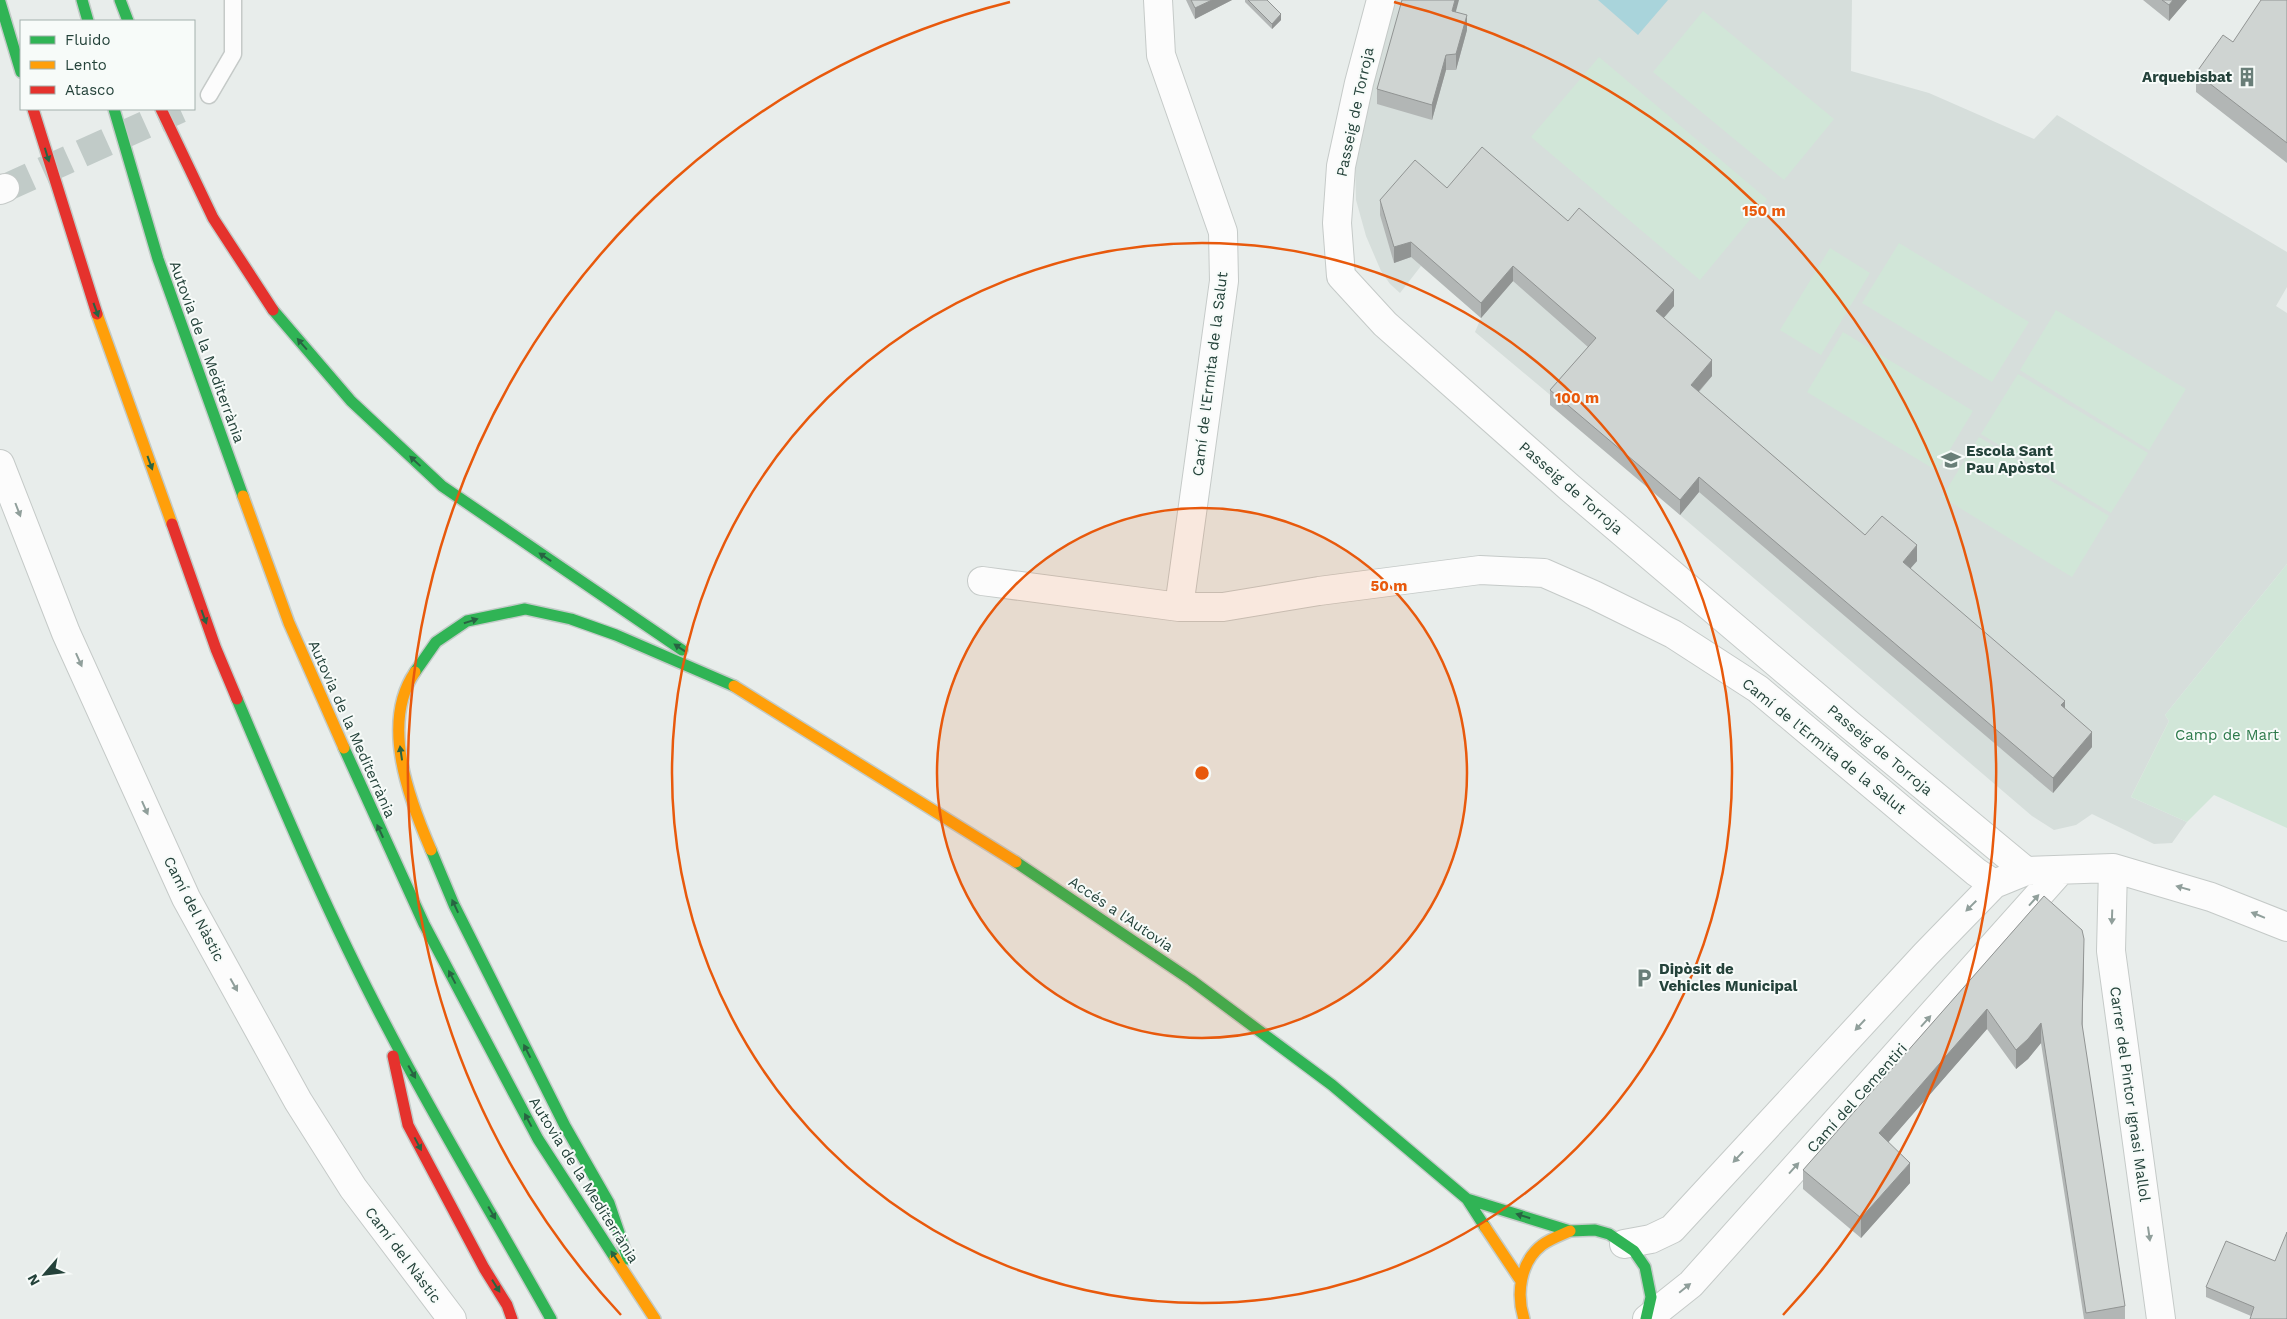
<svg xmlns="http://www.w3.org/2000/svg" width="2287" height="1319" font-family="'Work Sans',sans-serif">
<rect width="100%" height="100%" fill="#e8edeb"/>
<path fill="#d6dedb" d="M1391,0H1852L1851,71L1929,93L2034,139L2057,115L2287,252V287L2276,306L2287,313V564L2165,715L2169,721L2131,797L2187,822L2172,843L2154,844L2092,814L2076,825L2054,830L2032,816L1680,515L1555,399L1475,332L1481,318L1421,266L1400,293L1390,284L1381,271L1366,236L1356,200L1355,166Z"/>
<path fill="#d1e6d8" d="M1703,11L1834,119L1784,180L1653,72Z
M1599,57L1767,199L1700,280L1531,137Z
M1899,243L2029,322L1992,382L1862,303Z
M1830,248L1870,273L1821,355L1780,330Z
M2056,310L2186,389L2149,450L2020,370Z
M1843,332L1973,411L1937,471L1807,392Z
M2018,374L2148,453L2111,513L1981,434Z
M1979,437L2109,516L2072,577L1942,497Z
M2287,564V828L2214,795L2187,822L2131,797L2169,721L2165,715Z"/>
<path fill="#a9d4db" d="M1598,0H1668L1638,35Z"/>
<g fill="none" stroke-linecap="round" stroke-linejoin="round">
<path stroke="#c1cbc8" stroke-width="28" stroke-dasharray="28 14" stroke-linecap="butt" d="M5,188L180,109"/>
<defs>
<path id="lane" d="M209,95L233,54V0"/>
<path id="street" d="M1158,0L1161,55L1223,232L1224,281L1179,607
M1381,0L1359,83L1341,166L1337,223L1341,276L1385,324L1569,487L1851,726L2026,871
M0,190L5,188
M0,464L66,633L186,898L298,1101L353,1188L452,1319
M982,581L1179,607H1223L1319,591L1480,570L1544,573L1594,595L1673,634L1758,689L1976,872L1994,884
M2113,868L2111,951L2161,1319
M1624,1244L1651,1239L1672,1229L1926,954L1994,884L2026,871L2113,868L2211,897L2287,927
M1647,1319L1691,1284L2061,870"/>
<path id="fast" d="M82,0L88,21
M120,0L128,21
M0,2L21,72
M114,109L158,259L243,496
M273,310L351,401L442,486L682,650
M415,672L436,642L467,621L525,609L571,619L616,635L734,686
M237,699C284,810 331,922 388,1029C439,1127 497,1222 551,1319
M344,748L424,924L538,1139L615,1258
M431,850L454,905L565,1126L609,1203L628,1259
M1016,862L1191,980L1332,1085L1467,1199L1485,1227
M1467,1199L1570,1231L1595,1230L1609,1234L1634,1251L1645,1267L1651,1297L1646,1319"/>
<path id="slow" d="M97,314L172,524
M243,496L289,623L344,748
M415,672C380,723 409,799 431,850
M734,686L1016,862
M1485,1227L1521,1281
M615,1258L655,1319
M1524,1319C1516,1294 1520,1262 1542,1245C1550,1239 1561,1235 1570,1231"/>
<path id="jam" d="M33,109L97,314
M161,109L213,218L273,310
M172,524L216,649L237,699
M393,1056L408,1125L484,1268L507,1305L512,1319"/>
</defs>
<use href="#lane" stroke="#c5cac8" stroke-width="19"/>
<use href="#street" stroke="#c5cac8" stroke-width="30"/>
<use href="#fast" stroke="#c3cbc8" stroke-width="14"/>
<use href="#slow" stroke="#c3cbc8" stroke-width="14"/>
<use href="#jam" stroke="#c3cbc8" stroke-width="14"/>
<use href="#lane" stroke="#fcfcfc" stroke-width="16"/>
<use href="#street" stroke="#fcfcfc" stroke-width="28"/>
<use href="#fast" stroke="#30b455" stroke-width="11"/>
<use href="#slow" stroke="#ff9f0a" stroke-width="11"/>
<use href="#jam" stroke="#e5322d" stroke-width="11"/>
</g>
<path fill="#b2b6b5" d="M1186,0H1232L1195,19Z
M1245,0H1267L1281,20L1272,29L1245,2Z
M2143,0H2187L2169,21Z
M2287,0V163L2196,92V73Z
M1456,12L1467,30L1456,70H1446L1432,120L1377,104V89Z
M1447,188L1568,221L1674,306L1663,318L1712,376L1699,392L1865,535L1917,561L1910,568L2065,709L2092,747L2053,793L1699,492L1680,515L1550,405V390L1588,347L1513,281L1481,318L1411,257L1394,263L1380,215V200Z
M2044,896L2084,958L2082,1027L2125,1306V1319H2084L2041,1043L2028,1059L2016,1069L1987,1029L1888,1142L1910,1183L1861,1238L1803,1189V1170Z
M2275,1261L2251,1316L2206,1297V1287Z"/>
<path fill="#919493" d="M1212,0H1232L1195,19V8Z
M1455,0H1459L1452,26V11Z
M2173,0H2187L2169,21V5Z
M1281,14V20L1272,29V24Z
M1467,15V30L1456,70V54Z
M1446,55V70L1432,120V105Z
M1411,242V257L1394,263V247Z
M1513,266V281L1481,318V303Z
M1674,290V306L1656,327V311Z
M1712,360V376L1691,400V385Z
M1699,477V492L1680,515V500Z
M1917,545V561L1903,577V562Z
M2065,701V716L2061,705Z
M2092,732V747L2053,793V778Z
M2084,939V958L2082,1044V1024Z
M1987,1009V1029L1879,1153V1133Z
M2041,1023V1043L2028,1059L2016,1069V1050Z
M1910,1163V1183L1861,1238V1218Z"/>
<path fill="#cfd4d2" stroke="#919493" d="M1191,0H1212L1195,8Z
M1248,0H1267L1281,14L1272,24Z
M1402,0H1455L1452,11L1467,15L1456,54L1446,55L1432,105L1377,89Z
M2162,0H2173L2169,5Z
M2261,0H2287V143L2196,73L2223,35L2233,42Z
M1482,147L1568,221L1579,208L1674,290L1656,311L1712,360L1691,385L1865,535L1882,516L1917,545L1903,562L2065,701L2061,705L2092,732L2053,778L1699,477L1680,500L1550,390L1596,338L1513,266L1481,303L1411,242L1394,247L1380,200L1415,160L1447,188Z
M2044,896L2082,930L2084,939L2082,1024L2125,1306L2086,1313L2041,1023L2028,1039L2016,1050L1987,1009L1879,1133L1910,1163L1861,1218L1803,1170Z
M2287,1232V1319H2250L2254,1307L2206,1287L2226,1241L2275,1261Z"/>
<defs><path id="oneway-solid" d="M-6-.8H1V-3.2L6.5 0L1 3.2V.8H-6Z" transform="scale(1.25)"/></defs>
<g fill="#286442">
<use href="#oneway-solid" transform="translate(47 155) rotate(73)"/>
<use href="#oneway-solid" transform="translate(96 310) rotate(70)"/>
<use href="#oneway-solid" transform="translate(302 344) rotate(-131)"/>
<use href="#oneway-solid" transform="translate(415 461) rotate(-137)"/>
<use href="#oneway-solid" transform="translate(150 463) rotate(70)"/>
<use href="#oneway-solid" transform="translate(545 557) rotate(-146)"/>
<use href="#oneway-solid" transform="translate(204 617) rotate(70)"/>
<use href="#oneway-solid" transform="translate(471 621) rotate(-18)"/>
<use href="#oneway-solid" transform="translate(680 648) rotate(-146)"/>
<use href="#oneway-solid" transform="translate(401 753) rotate(-98)"/>
<use href="#oneway-solid" transform="translate(380 831) rotate(-115)"/>
<use href="#oneway-solid" transform="translate(455 906) rotate(-115)"/>
<use href="#oneway-solid" transform="translate(452 977) rotate(-118)"/>
<use href="#oneway-solid" transform="translate(527 1051) rotate(-117)"/>
<use href="#oneway-solid" transform="translate(412 1072) rotate(60)"/>
<use href="#oneway-solid" transform="translate(528 1120) rotate(-118)"/>
<use href="#oneway-solid" transform="translate(418 1144) rotate(62)"/>
<use href="#oneway-solid" transform="translate(492 1213) rotate(60)"/>
<use href="#oneway-solid" transform="translate(1523 1216) rotate(-163)"/>
<use href="#oneway-solid" transform="translate(615 1257) rotate(-123)"/>
<use href="#oneway-solid" transform="translate(496 1286) rotate(58)"/>
</g>
<g fill="#909f9b">
<use href="#oneway-solid" transform="translate(18 510) rotate(69)"/>
<use href="#oneway-solid" transform="translate(79 660) rotate(66)"/>
<use href="#oneway-solid" transform="translate(145 808) rotate(66)"/>
<use href="#oneway-solid" transform="translate(2183 888) rotate(-164)"/>
<use href="#oneway-solid" transform="translate(2034 900) rotate(-48)"/>
<use href="#oneway-solid" transform="translate(1971 906) rotate(135)"/>
<use href="#oneway-solid" transform="translate(2258 915) rotate(-158)"/>
<use href="#oneway-solid" transform="translate(2112 917) rotate(92)"/>
<use href="#oneway-solid" transform="translate(234 985) rotate(61)"/>
<use href="#oneway-solid" transform="translate(1926 1021) rotate(-48)"/>
<use href="#oneway-solid" transform="translate(1860 1025) rotate(133)"/>
<use href="#oneway-solid" transform="translate(1738 1157) rotate(133)"/>
<use href="#oneway-solid" transform="translate(1794 1168) rotate(-48)"/>
<use href="#oneway-solid" transform="translate(2149 1234) rotate(82)"/>
<use href="#oneway-solid" transform="translate(1685 1288) rotate(-39)"/>
</g>
<circle cx="1202" cy="773" r="265" fill="#e8590c" fill-opacity=".12"/>
<g fill="none" stroke="#e8590c" stroke-width="2.5">
<circle cx="1202" cy="773" r="265"/>
<circle cx="1202" cy="773" r="530"/>
<path d="M621 1315A795 795 0 0 1 1010 2M1394 2A795 795 0 0 1 1783 1315"/>
</g>
<defs>
<symbol id="building-bare" viewBox="-9 -9 18 18"><path d="M-4-6H4V6H1V3H-1V6H-4ZM-2.5-4.3h1.7v1.8h-1.7ZM.8-4.3h1.7v1.8H.8ZM-2.5-1h1.7V.8h-1.7ZM.8-1h1.7V.8H.8Z" fill="#697e78" stroke="#f7fbf9" stroke-width="2.5" paint-order="stroke"/></symbol>
<symbol id="school-bare" viewBox="-9 -9 18 18"><path d="M0-5L7-2L0 1L-7-2ZM-4 1L0 2.5L4 1V4Q0 6-4 4Z" fill="#697e78" stroke="#f7fbf9" stroke-width="2.5" paint-order="stroke"/></symbol>
<symbol id="parking-bare" viewBox="-9 -9 18 18"><path d="M-3.5-5.5H1a3.5 3.5 0 0 1 0 7H-1V5.5H-3.5ZM-1-3.4V-.6H.8a1.4 1.4 0 0 0 0-2.8Z" fill="#697e78" stroke="#f7fbf9" stroke-width="2.5" paint-order="stroke"/></symbol>
</defs>
<g fill-rule="evenodd">
<use href="#building-bare" x="2233" y="63" width="28" height="28"/>
<use href="#school-bare" x="1937" y="446" width="28" height="28"/>
<use href="#parking-bare" x="1630" y="964" width="28" height="28"/>
</g>
<g text-anchor="middle" stroke-width="4" stroke-linejoin="round" paint-order="stroke">
<g font-size="15" font-weight="bold" fill="#24423a" stroke="#f7fbf9" text-anchor="start">
<text x="2232" y="82" text-anchor="end">Arquebisbat</text>
<text x="1966" y="456">Escola Sant<tspan x="1966" dy="17">Pau Apòstol</tspan></text>
<text x="1659" y="974">Dipòsit de<tspan x="1659" dy="17">Vehicles Municipal</tspan></text>
</g>
<g font-size="15" fill="#24423a" stroke="#f7fbf9">
<text transform="translate(1355 112) rotate(-78)" y="5">Passeig de Torroja</text>
<text transform="translate(207 352) rotate(70)" y="5">Autovia de la Mediterrània</text>
<text transform="translate(1210 374) rotate(-83)" y="5">Camí de l'Ermita de la Salut</text>
<text transform="translate(1571 488) rotate(41)" y="5">Passeig de Torroja</text>
<text transform="translate(352 729) rotate(66)" y="5">Autovia de la Mediterrània</text>
<text transform="translate(1824 746) rotate(39)" y="5">Camí de l'Ermita de la Salut</text>
<text transform="translate(1880 750) rotate(40)" y="5">Passeig de Torroja</text>
<text transform="translate(194 909) rotate(63)" y="5">Camí del Nàstic</text>
<text transform="translate(1121 914) rotate(34)" y="5">Accés a l'Autovia</text>
<text transform="translate(2130 1094) rotate(82)" y="5">Carrer del Pintor Ignasi Mallol</text>
<text transform="translate(1857 1098) rotate(-48)" y="5">Camí del Cementiri</text>
<text transform="translate(584 1180) rotate(58)" y="5">Autovia de la Mediterrània</text>
<text transform="translate(403 1255) rotate(53)" y="5">Camí del Nàstic</text>
</g>
<g font-size="15" fill="#2d7a4b" stroke="#f7fbf9">
<text x="2227" y="740">Camp de Mart</text>
</g>
</g>
<circle cx="1202" cy="773" r="8" fill="#e8590c" stroke="#f7fbf9" stroke-width="2.5"/>
<g font-size="15" text-anchor="middle" font-weight="bold" fill="#e8590c" stroke="#f7fbf9" stroke-width="4" stroke-linejoin="round" paint-order="stroke">
<text x="1764" y="216">150 m</text>
<text x="1577" y="403">100 m</text>
<text x="1389" y="591">50 m</text>
</g>
<rect x="20" y="20" width="175" height="90" fill="#f7fbf9" stroke="#a3b1ad"/>
<rect x="30" y="36" width="25" height="8" fill="#30b455" stroke="#a3b1ad"/>
<text x="65" y="45" font-size="15" fill="#24423a">Fluido</text>
<rect x="30" y="61" width="25" height="8" fill="#ff9f0a" stroke="#a3b1ad"/>
<text x="65" y="70" font-size="15" fill="#24423a">Lento</text>
<rect x="30" y="86" width="25" height="8" fill="#e5322d" stroke="#a3b1ad"/>
<text x="65" y="95" font-size="15" fill="#24423a">Atasco</text>
<g transform="translate(45 1274) rotate(242)" stroke="#f7fbf9" stroke-width="4" paint-order="stroke">
<path d="M0-4L9 19L0 12L-9 19Z" fill="#24423a"/>
<text y="-8" font-size="14" font-weight="bold" text-anchor="middle" fill="#24423a">N</text>
</g>
</svg>
